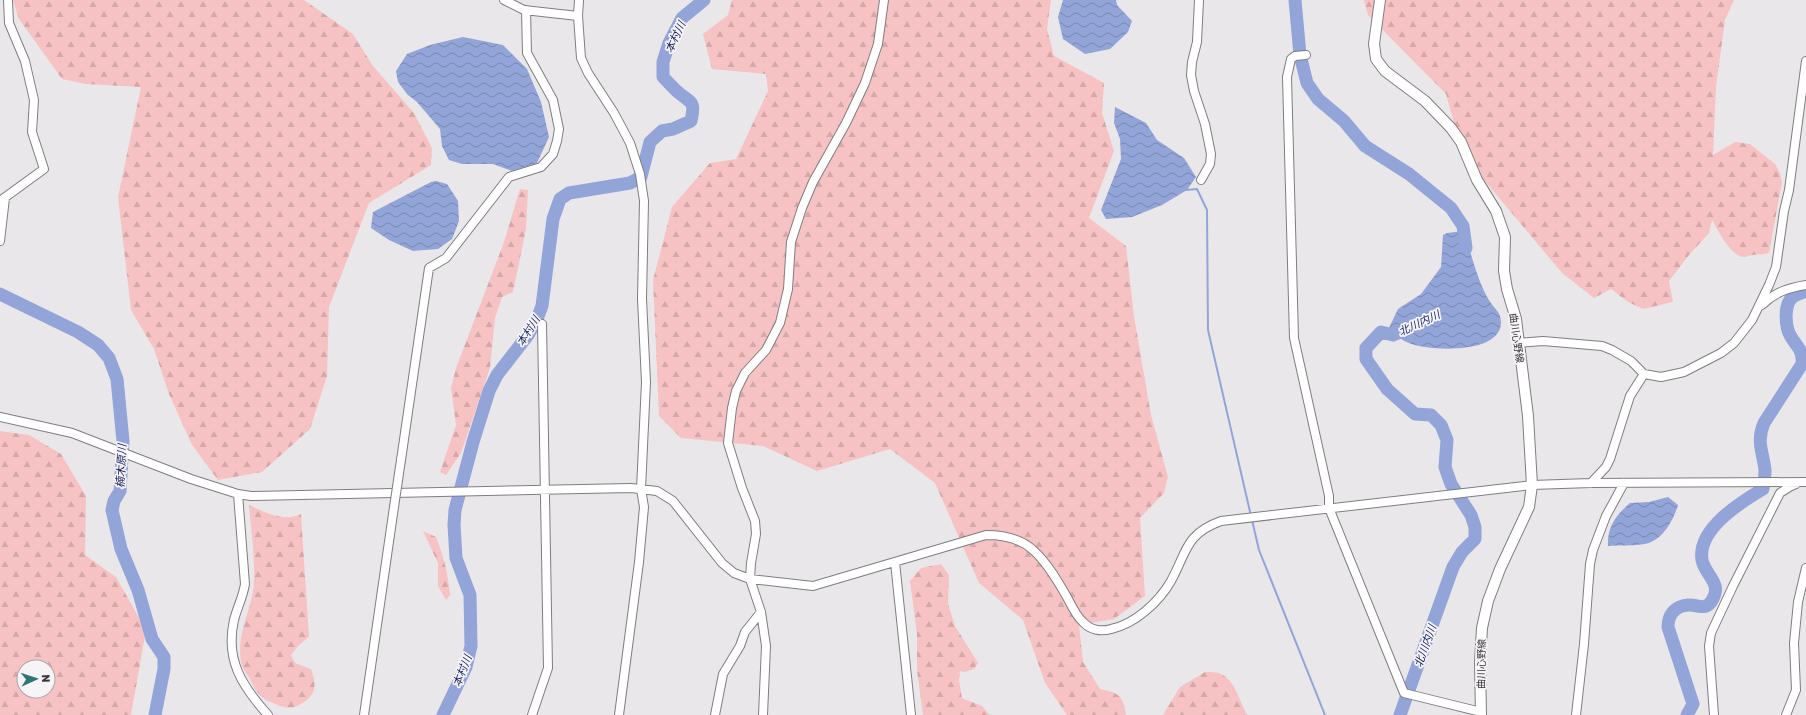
<svg xmlns="http://www.w3.org/2000/svg" width="1806" height="715" font-family="Rubik,'Noto Sans JP',sans-serif">
<defs>
<pattern id="forest-firs" width="22" height="20" patternUnits="userSpaceOnUse"><rect width="22" height="20" fill="#f7c2c4"/><path d="M5 1l3.5 6h-7zM16 11l3.5 6h-7z" fill="#d4a7a9"/></pattern>
<pattern id="water-waves" width="16" height="10" patternUnits="userSpaceOnUse"><rect width="16" height="10" fill="#93a4d8"/><path d="M0 5q4-4 8 0t8 0" fill="none" stroke="#7986b0"/></pattern>
</defs>
<rect width="100%" height="100%" fill="#eae7ea"/>
<path fill="url(#forest-firs)" fill-rule="evenodd" d="M13,0H304L353,34L373,66L414,113L432,148L431,165L369,203L329,307L327,376L310,429L262,472L218,480L192,445L169,394L154,349L131,310L118,197L141,87L86,84L62,79L19,19Z
M732,0H1051L1047,29L1054,56L1104,83L1102,113L1114,151L1089,218L1126,246L1134,316L1151,415L1168,477L1164,493L1140,518L1145,596L1114,619L1079,625L1083,662L1100,689C1119,693 1123,695 1126,715H1067L1045,683L1023,620L979,583L935,483L890,449L817,471L763,446L681,438L659,416L653,280L672,207L710,163L736,159L768,91L766,74L712,69L703,34L728,15Z
M1364,0H1734L1725,20L1716,87L1713,155L1735,142L1750,144L1775,164L1780,173L1782,182L1769,253C1763,255 1759,254 1753,255C1750,255 1747,257 1744,257C1731,257 1718,230 1712,220L1709,233L1689,255L1669,281L1673,302L1643,309L1628,302L1611,289L1594,298L1562,273L1463,155L1446,94L1368,15Z
M520,189L528,190L526,229L513,292L502,297L495,318L490,368L461,453L446,475L440,472L456,425L451,388L456,368L503,245Z
M0,431L29,435L61,454L86,496L85,555L116,577L146,630L131,715H0ZM24,667H48V691H24Z
M249,505C267,513 282,522 301,514L309,637L298,646L291,655L295,663L311,669C318,688 315,697 297,706C289,710 279,706 271,702C261,699 255,690 251,681C248,675 242,668 241,662C236,632 253,609 254,581C255,556 251,530 249,505Z
M423,531L436,537C444,557 448,574 450,595L446,600L438,586V563Z
M941,564L949,575L948,604L955,626L978,663L974,669L965,672L960,671L959,680L962,698L982,706L990,715H923L917,670V634L910,581L921,568Z
M1205,672C1210,672 1217,672 1221,674C1235,680 1240,702 1247,715H1163L1180,687Z"/>
<path fill="url(#water-waves)" d="M1063,0H1116L1117,5L1132,21L1128,32L1110,49L1085,54L1063,39L1058,17Z
M463,37L503,45L527,69L541,102L549,137L537,163L512,171L493,164H462L449,160L442,146L440,129L417,102L407,94L398,82L396,71L407,54L430,45Z
M1115,107L1146,123L1157,140L1184,158L1196,177L1187,190L1162,205L1132,217L1106,219L1101,210L1121,159L1120,139L1114,123Z
M436,181L447,184L458,201L459,221L452,239L438,249L413,251L389,240L371,228L373,212L431,182Z
M1464,231C1470,250 1478,283 1489,300C1494,309 1501,311 1501,323C1500,355 1428,351 1409,343C1401,340 1394,334 1388,330L1398,309L1421,294L1441,267L1443,235L1447,233Z
M1668,497L1678,505C1673,521 1663,540 1645,544C1634,546 1620,545 1608,546C1607,527 1616,515 1630,503L1649,502Z"/>
<g fill="none" stroke-linecap="round" stroke-linejoin="round">
<path stroke="#93a4d8" stroke-width="2" d="M1186,190L1197,189L1207,210L1208,330L1251,516
M1252,520L1259,550L1325,715"/>
<path stroke="#93a4d8" stroke-width="13" d="M1295,0L1300,55L1307,83L1318,99L1344,121L1365,146L1409,174L1451,208L1463,226L1466,248
M0,294L78,332L98,345L109,358L117,379L123,441L120,491L114,501L112,510L121,549L138,590L152,639L164,657V669L155,715
M443,715L466,667L471,646L470,595L456,558L454,525L455,510L473,442L489,391L497,375L528,335L537,319L542,306L553,219L560,199L569,193L630,183L641,177L650,142L662,131L673,129L691,121C695,102 693,104 679,93C673,88 668,82 663,77V62L669,43L682,18L704,0
M1400,715L1453,567L1462,552L1475,539V527L1471,515L1451,484L1445,467L1447,440L1441,425L1431,415L1415,414L1387,389L1366,359V348L1381,332L1393,335L1409,328
M1687,715L1693,704L1668,627C1668,615 1675,606 1688,605C1697,604 1704,611 1711,602C1724,583 1705,576 1702,560C1697,529 1741,502 1763,489C1764,483 1765,476 1765,470C1763,452 1756,442 1764,423L1802,364C1803,350 1798,348 1791,337C1785,327 1783,303 1794,296C1798,294 1802,293 1806,291"/>
<defs>
<path id="minor" d="M504,0L524,10L578,16
M579,0L578,16L581,58L588,73L614,113L630,143L640,174L644,201L642,299L646,382L641,489L644,507L639,562L619,715
M1199,0L1197,42L1192,62L1191,75L1194,91L1205,124L1211,154L1210,164L1201,180
M1306,55L1295,56L1291,59L1287,77L1294,338L1329,496V508L1404,693L1481,712
M0,201L44,169L32,132L34,100L25,61L9,23L8,0
M0,241L5,198
M1762,305C1775,292 1788,288 1806,285
M1518,343L1543,341L1602,346L1612,350L1631,361L1644,374L1661,377L1684,372L1721,353L1734,343L1752,320L1769,285L1776,267L1784,211L1789,190L1806,61
M0,417L72,433L191,479L238,494L251,496L631,488L657,491L673,501L722,563L734,573L750,579L813,586L986,535C1003,535 1020,538 1033,550C1047,562 1059,583 1068,599C1072,607 1077,617 1083,622C1090,630 1101,632 1111,629C1135,624 1159,602 1171,581C1187,552 1185,534 1221,521L1532,485L1591,483L1806,482
M401,460L429,268L446,258L509,177L541,167L553,154L557,141L559,129L553,100L527,53L526,10
M1591,483L1606,467L1610,459L1630,396L1644,374
M238,494L245,584C243,597 237,608 234,620C225,660 242,686 268,715
M895,562L911,715
M364,715L394,507
M532,715L548,668L542,324
M715,715L723,674L740,646L745,632L761,612
M763,715L766,646L761,612L750,579L751,563L756,534L755,521L742,488L728,443L732,408L736,391L745,373L766,350L780,323L788,289L791,242L802,208L813,182L846,123L865,83L878,44L884,0
M1576,715L1584,644L1590,564L1593,550L1606,516L1624,483
M1714,715L1709,646L1711,633L1733,586L1780,493L1791,486L1796,484
M1786,715L1796,690L1794,643L1798,602L1806,568"/>
<path id="major" d="M1380,0L1374,44L1376,59L1385,71L1425,101L1451,128L1461,142L1477,180L1496,211L1505,237L1504,271L1507,289L1516,319L1528,416L1532,485L1529,507L1500,569L1488,601L1482,628L1480,662L1481,715"/>
</defs>
<use href="#minor" stroke="#7f7d80" stroke-width="10"/>
<use href="#major" stroke="#7f7d80" stroke-width="12"/>
<use href="#minor" stroke="#fff" stroke-width="8"/>
<use href="#major" stroke="#fff" stroke-width="10"/>
<defs>
<path id="minor-bridge" d="M394,507L401,460"/>
</defs>
<use href="#minor-bridge" stroke="#7f7d80" stroke-width="10" stroke-linecap="butt"/>
<use href="#minor-bridge" stroke="#fff" stroke-width="8"/>
</g>
<g text-anchor="middle" stroke-width="3.5" stroke-linejoin="round" paint-order="stroke">
<g font-size="10" fill="#353335" stroke="#f7f4f7">
<text transform="translate(1517 338) rotate(82)" y="4">曲川心野線</text>
<text transform="translate(1481 664) rotate(-89)" y="4">曲川心野線</text>
</g>
<g font-size="11" font-style="italic" fill="#1c2764" stroke="#f7f4f7">
<text transform="translate(675 37) rotate(-65)" y="4">本村川</text>
<text transform="translate(1419 323) rotate(-25)" y="4">北川内川</text>
<text transform="translate(528 331) rotate(-58)" y="4">本村川</text>
<text transform="translate(121 466) rotate(-87)" y="4">楠木原川</text>
<text transform="translate(1425 646) rotate(-70)" y="4">北川内川</text>
<text transform="translate(462 671) rotate(-69)" y="4">本村川</text>
</g>
</g>
<g transform="translate(36 679) rotate(87)"><circle r="19" fill="#f7f4f7" stroke="#a9a7a9"/>
<path d="M0-3L7 15L0 10L-7 15Z" fill="#2d7674"/>
<text y="-6" font-size="11" font-weight="bold" text-anchor="middle" fill="#353335">N</text>
</g>
</svg>
